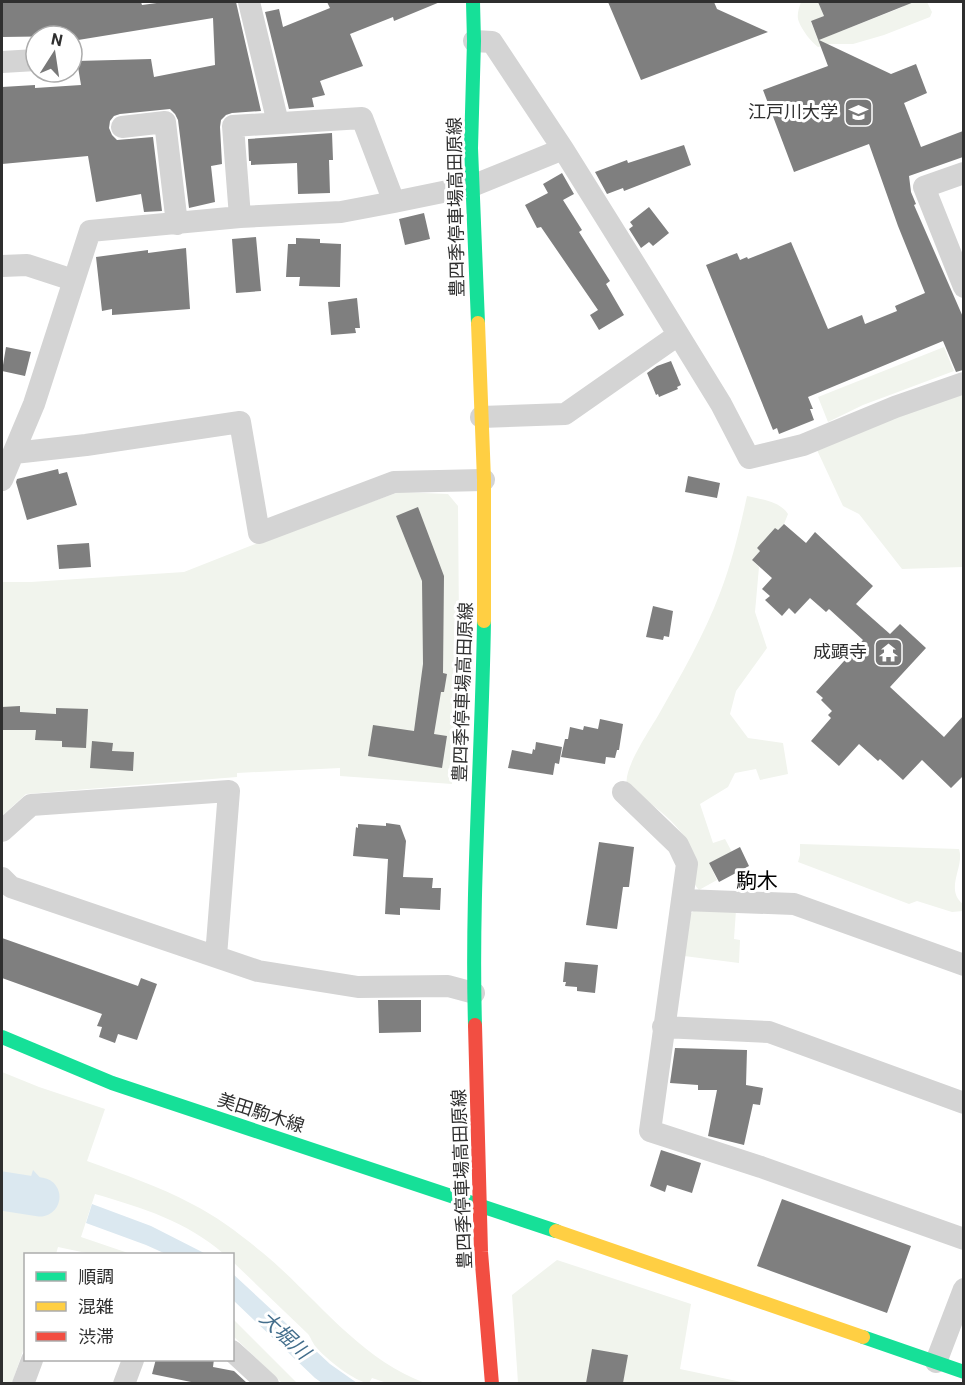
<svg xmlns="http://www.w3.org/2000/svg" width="965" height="1385" font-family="Roboto,'Noto Sans JP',sans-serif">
<rect width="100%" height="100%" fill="#fff"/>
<path fill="#f1f4ed" d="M801,2H818L824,16L811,22L818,40L903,7L902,2H927L932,12L930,17L884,35L853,44H830L818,47C811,42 802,30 799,22C796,16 799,8 801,2Z
M944,347L954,371L863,405L828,422L818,397Z
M963,389V567L902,569L859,514L843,506L817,450Z
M399,492L448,494L458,506L459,626L452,784L340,776V768L237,773V777L26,794L2,816V582H31L184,572L250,546Z
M747,496C760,499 780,501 788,514L784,524L757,548L760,551L752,560L759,567L755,612L767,648L736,691L730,714L748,738L783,743L788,774L760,780L756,769L735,773L728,787L700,804L713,843L725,839L732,852L709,863L717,880L699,890C684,873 696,853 686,839C675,822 656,807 640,796C635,793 628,789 627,784C623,769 651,728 659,714C681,675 704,635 720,593C732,562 740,528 747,496Z
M800,844L959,849C965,867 944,889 963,904V911L952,912L917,901L909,904L798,862L800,855Z
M696,909L736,910L734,939L740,940L739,963L684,956L689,915Z
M2,1072L39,1087L105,1109L87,1161C122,1174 159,1186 192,1204C218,1217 241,1235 263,1253C316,1297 358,1358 425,1383H387L372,1378L369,1383C356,1383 325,1358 316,1347C313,1344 311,1338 308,1334L233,1262L232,1254H224C186,1221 143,1208 95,1194L81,1237L131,1254H91L58,1247L56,1254H26L25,1345L12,1383H2Z
M557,1260L691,1304L680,1369L746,1383H518L512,1295Z
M232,1318L297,1383H282L233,1336Z"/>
<path fill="#dbe8f0" d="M33,1170L47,1185L40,1207L20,1211Z
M92,1204L151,1226L206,1254H166L146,1245L86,1223Z
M233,1274L330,1364L357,1383H322L315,1378L233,1300Z"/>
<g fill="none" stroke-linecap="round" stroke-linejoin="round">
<path stroke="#dbe8f0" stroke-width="39" d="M2,1191L40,1197"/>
</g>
<path fill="#7f7f7f" d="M2,2H141L142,5L164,2H236L261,111L232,113L226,115L221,120L220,127L222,164L211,166L215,202L189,208L178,120L175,114L170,109L120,114L114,116L110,121L109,128L112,135L117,140L153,137L162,211L144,212L141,194L96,202L88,156L2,164V87L35,85V88L81,85L77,61L151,59L154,77L215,65L213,18L72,41V36L2,37Z
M327,2H440L394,21L393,17L350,34L363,66L320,81L325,95L312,98L314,107L289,109L265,12L279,9L283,27L330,8Z
M608,2H714L717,9L768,32L641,80Z
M818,2H914L819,40L891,74L916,64L927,93L904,103L921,147L963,131V157L909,176L911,192L916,204L914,205L963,317V370L956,372L943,341L808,397L813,409H810L814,420L779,434L777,428L773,430L706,265L737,253L740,260L747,257L748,259L791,242L828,329L862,315L865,324L897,311L895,306L925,293L898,226L869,144L794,172L763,90L828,66L811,21L824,16Z
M332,133L333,160H329L330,193L298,194L297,163L251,165V161H249L248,139Z
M684,145L691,165L624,191L623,188L607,194L595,172L627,160L628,163Z
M562,173L574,194L563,200L582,230L579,232L610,281L606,284L624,315L599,330L590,315L598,310L541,227L537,228L525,205L548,193L543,184Z
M649,207L669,233L653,246L649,242L641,248L629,229L633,226L630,222Z
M424,213L430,239L405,245L399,219Z
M256,237L261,291L236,293L232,239Z
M296,238L320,239V243L341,244L340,287L299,286L300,277H286L288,244H296Z
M186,248L190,309L112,315V309L102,311L96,257L148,250V253Z
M357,298L360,328H355L356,333L331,335L328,302Z
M6,347L31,352L25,376L2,371Z
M671,361L681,385L677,387L678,389L659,397L658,394L656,395L647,373L657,366Z
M58,469L59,474L67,472L77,505L27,520L16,482L17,479Z
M688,476L720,483L717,498L685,492Z
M418,507L444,576L443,673L447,674L444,692H441L434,734L447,736L442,768L368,756L373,725L414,731L423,664L422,581L396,516Z
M784,524L806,543L815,532L873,586L856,604L890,634L900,624L926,648L890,687L944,737L963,716V776L951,788L922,760L903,780L880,759L878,761L859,744L839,766L811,741L831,718L828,715L832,711L821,700L823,698L816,692L863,640L829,609L826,612L810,598L795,614L789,608L782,616L765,600L770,596L762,589L772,578L752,560L760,551L757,548L775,528L778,530Z
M89,543L91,567L59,569L57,545Z
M653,606L673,611L669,637L664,636L663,640L646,637Z
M20,706V712L56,714V708L88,709L86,748L62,747V741L35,740L36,730H2V707Z
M600,719L623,724L619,750H617L615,758L606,757L605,764L561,757L565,739H568L570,727L583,730L584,726L598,729Z
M92,741L113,743L112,751L134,752L133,771L90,768Z
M536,742L562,747L559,764L555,763L553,775L508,768L512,750L532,754L533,749L535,750Z
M386,823L400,825L406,841L403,877L433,878L432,888H441L440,910L400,908V915L385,914L388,859L353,856L356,827L358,828V824L386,826Z
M599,842L634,847L629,887H623L617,929L586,925Z
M740,847L749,866L719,882L709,863Z
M2,938L138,986L141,978L157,984L137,1040L118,1034L115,1043L99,1037L102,1027L97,1026L102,1014L2,978Z
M565,962L598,965L595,993L577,991V987L565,986L566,982H563Z
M378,1000H421V1032L379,1033Z
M675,1048L747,1050L746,1085L763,1088L760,1105L753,1104L744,1145L708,1136L717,1090H698V1085L670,1083Z
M661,1150L701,1163L692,1193L667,1185L665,1192L650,1186Z
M782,1199L911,1246L887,1313L757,1266Z
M592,1349L628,1355L623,1383H586Z
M156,1359H214L213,1367L234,1371L247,1383H196L152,1374Z"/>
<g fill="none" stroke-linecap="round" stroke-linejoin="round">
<path stroke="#d4d4d4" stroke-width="22" d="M249,2L278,123
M474,41L492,42L563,149L646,282L721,404L749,458L803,445L895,407L964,383
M2,62L36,60
M122,127L165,122L177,224
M964,173L924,187L964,287
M240,217L233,126L362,118L394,202
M2,266L27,265L73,280
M481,417L565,414L678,335
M14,453L86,445L240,422L259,533L394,482L484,480
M2,480L34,404L90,231L240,217L341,212L394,202L472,186L563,149
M623,792L678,845L687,864L650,1131L761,1167L964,1239
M2,831L31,805L229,791L216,956
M2,878L11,887L258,971L358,987L448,986L474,993
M683,900L794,904L964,965
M663,1027L769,1032L964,1103
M232,1351L268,1384
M936,1362L964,1289
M23,1384L32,1360
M124,1384L133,1360"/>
<path stroke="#16e098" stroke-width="14" d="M473,2L474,41L471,148L478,323
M475,1025C471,890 482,756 484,621
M2,1037L112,1083L556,1231
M863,1337L964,1372"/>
<path stroke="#ffcf43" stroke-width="14" d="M478,323L484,480V621
M556,1231L863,1337"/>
<path stroke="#f24e42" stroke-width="14" d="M475,1025L481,1252L492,1384"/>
</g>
<defs>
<symbol id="university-square" viewBox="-11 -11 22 22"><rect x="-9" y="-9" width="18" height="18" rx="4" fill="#787878" stroke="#fff"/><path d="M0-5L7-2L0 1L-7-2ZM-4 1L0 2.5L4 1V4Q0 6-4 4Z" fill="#fff"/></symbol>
<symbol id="temple-square" viewBox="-11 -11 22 22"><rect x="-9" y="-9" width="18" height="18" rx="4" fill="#787878" stroke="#fff"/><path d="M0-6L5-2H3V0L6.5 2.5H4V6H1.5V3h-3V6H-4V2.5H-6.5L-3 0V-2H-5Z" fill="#fff"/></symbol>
</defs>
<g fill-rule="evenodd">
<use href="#university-square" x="842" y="96" width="33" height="33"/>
<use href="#temple-square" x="872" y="636" width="33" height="33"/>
</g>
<g text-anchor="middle" stroke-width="6" stroke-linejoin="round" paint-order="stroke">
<g font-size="18" fill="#2f2f2f" stroke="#fff" text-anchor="end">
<text x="838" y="118">江戸川大学</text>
<text x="867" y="658">成顕寺</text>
</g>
<g font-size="18" fill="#2f2f2f" stroke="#fff">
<text transform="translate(456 207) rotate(-91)" y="6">豊四季停車場高田原線</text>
<text transform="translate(463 692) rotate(-88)" y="6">豊四季停車場高田原線</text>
<text transform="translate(261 1113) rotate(18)" y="6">美田駒木線</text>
<text transform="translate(462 1179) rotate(-92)" y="6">豊四季停車場高田原線</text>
</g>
<g font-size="20" font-style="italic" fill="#436e8c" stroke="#fff">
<text transform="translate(285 1335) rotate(43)" y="7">大堀川</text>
</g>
<g font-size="21" fill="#000" stroke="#fff">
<text x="757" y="888">駒木</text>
</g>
</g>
<rect width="965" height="1385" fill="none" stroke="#2f2f2f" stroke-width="6"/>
<rect x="24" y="1253" width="210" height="108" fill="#ffffff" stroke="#acacac" stroke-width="1.5"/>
<rect x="36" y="1272" width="30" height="9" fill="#16e098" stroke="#acacac" stroke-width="1.5"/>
<text x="78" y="1283" font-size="18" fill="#2f2f2f">順調</text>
<rect x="36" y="1302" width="30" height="9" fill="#ffcf43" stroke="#acacac" stroke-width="1.5"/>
<text x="78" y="1313" font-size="18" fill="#2f2f2f">混雑</text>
<rect x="36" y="1332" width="30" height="9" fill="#f24e42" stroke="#acacac" stroke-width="1.5"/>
<text x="78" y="1343" font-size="18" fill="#2f2f2f">渋滞</text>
<g transform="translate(54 54) rotate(12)"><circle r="28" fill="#ffffff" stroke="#acacac" stroke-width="1.5"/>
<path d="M0-4.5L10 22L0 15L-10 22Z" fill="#787878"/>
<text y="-9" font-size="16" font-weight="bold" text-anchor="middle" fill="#2f2f2f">N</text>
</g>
</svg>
